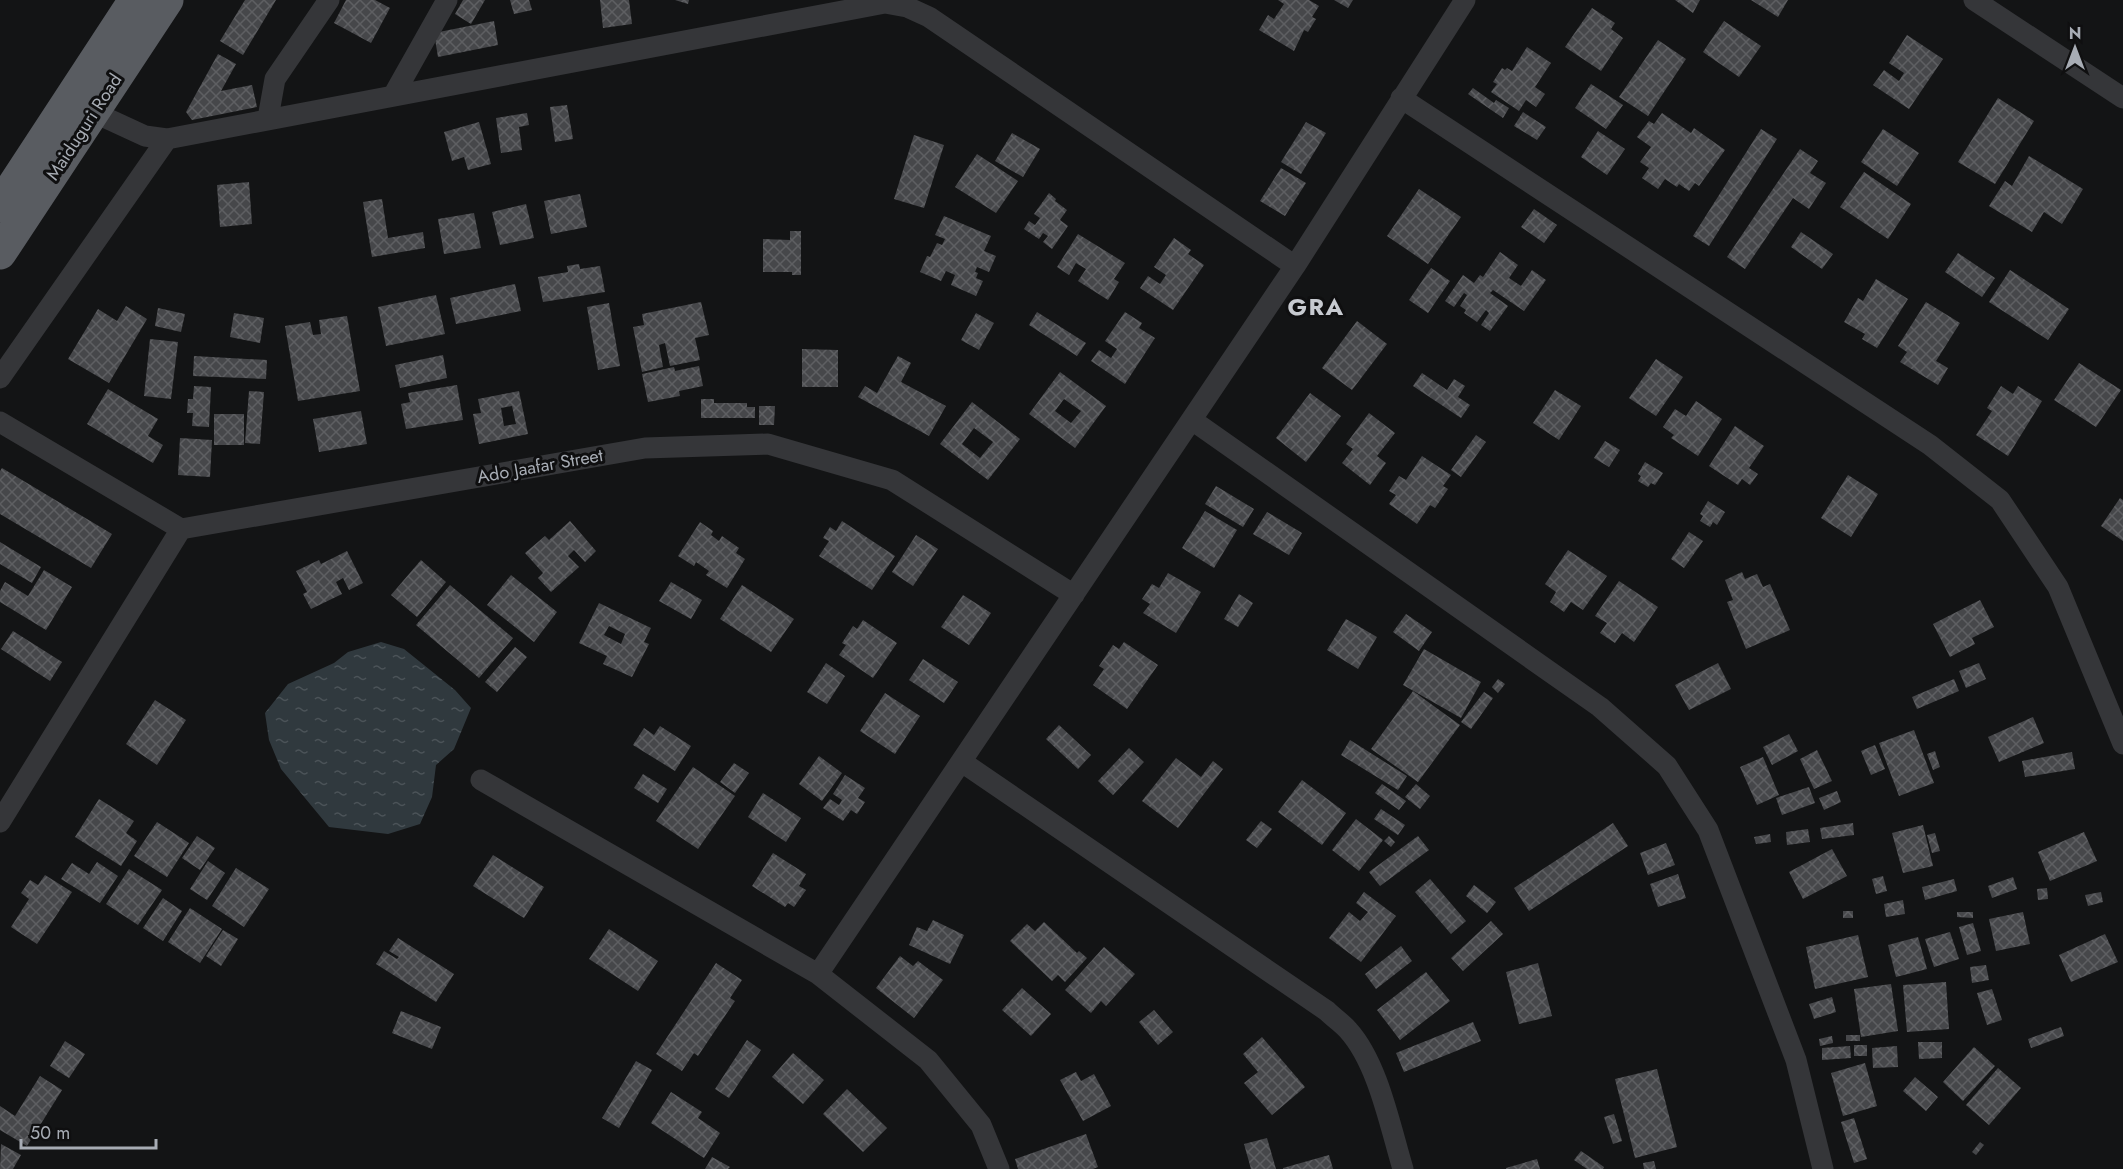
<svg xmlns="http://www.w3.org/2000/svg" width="2123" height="1169" font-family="Jost,sans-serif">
<defs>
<pattern id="water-ripples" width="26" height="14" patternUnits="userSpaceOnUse" patternTransform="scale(1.5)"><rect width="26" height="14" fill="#30393e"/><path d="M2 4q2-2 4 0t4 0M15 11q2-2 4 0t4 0" fill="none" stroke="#4b5358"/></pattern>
<pattern id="building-cross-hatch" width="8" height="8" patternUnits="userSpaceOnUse" patternTransform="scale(1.5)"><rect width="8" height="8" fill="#46474a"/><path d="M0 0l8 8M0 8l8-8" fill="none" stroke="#5e5f62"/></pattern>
</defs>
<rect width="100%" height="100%" fill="#131415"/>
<path fill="url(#water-ripples)" d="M381,642L404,649L455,690L471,708L454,749L436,765L432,797L420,824L388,834L329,827L281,769L269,740L265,713L288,684L334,663L348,652Z"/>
<path fill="url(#building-cross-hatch)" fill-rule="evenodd" d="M245,0H276L243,55L220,41Z
M346,0H375L390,8L371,43L334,23Z
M463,0H485L471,24L455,14Z
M510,0H529L532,10L514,14Z
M600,0H629L632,24L603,28Z
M675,0H689L688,4Z
M1278,0H1309L1319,6L1312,17L1316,19L1308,32L1304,30L1294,51L1259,30L1268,15L1274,19L1284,4Z
M1334,0H1353L1348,8Z
M1675,0H1700L1693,13Z
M1751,0H1788L1778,17Z
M1592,8L1615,23L1611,29L1623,38L1601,71L1565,47Z
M494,21L498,45L438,57L434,33Z
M1724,21L1761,46L1739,77L1703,52Z
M1907,35L1943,59L1909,109L1873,85L1884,70L1899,81L1904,73L1889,63Z
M1658,40L1686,59L1648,116L1619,97Z
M1527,47L1551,63L1535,87L1545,94L1536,107L1526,100L1519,111L1491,92L1497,84L1493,82L1502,68L1505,70L1507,68L1512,71Z
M218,54L236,64L221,91L252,85L257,107L192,120L186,112Z
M1591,84L1623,105L1606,129L1575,108Z
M1473,88L1494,103L1496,100L1509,108L1503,118L1468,94Z
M1998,98L2034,121L1995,184L1958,162Z
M567,105L573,139L555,142L550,107Z
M1523,112L1546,127L1537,140L1514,126Z
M527,113L529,125L519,127L522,150L501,153L496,118Z
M1662,113L1691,133L1694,128L1725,150L1699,186L1695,183L1689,191L1679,184L1677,187L1665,179L1658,189L1642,178L1649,168L1640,162L1651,147L1637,137L1649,121L1654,124Z
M479,122L491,164L468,170L464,157L452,161L444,132Z
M1306,122L1326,133L1301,174L1281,162Z
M1761,129L1777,139L1709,246L1693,236Z
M1883,129L1919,153L1897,186L1861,162Z
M1598,131L1625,149L1607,175L1581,157Z
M1012,133L1040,149L1023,177L995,161Z
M914,135L944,145L924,208L894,199Z
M1800,149L1818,161L1810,173L1826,183L1809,209L1793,198L1745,269L1727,257Z
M977,154L1018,181L996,213L955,187Z
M2029,156L2083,189L2062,224L2044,212L2032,232L1989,206L2005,181L2012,186Z
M1281,168L1306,183L1285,216L1260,201Z
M1864,172L1911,204L1888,239L1840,207Z
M249,182L252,224L220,227L217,185Z
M1419,189L1461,217L1428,264L1387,236Z
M1049,193L1056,199L1055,201L1067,210L1060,220L1068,226L1052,249L1043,242L1048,236L1043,233L1039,239L1024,229L1029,221L1035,225L1040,218L1034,214Z
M580,194L587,227L551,234L544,201Z
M382,199L388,238L423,232L425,248L372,257L363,202Z
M526,204L534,238L500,245L492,212Z
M1534,209L1557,225L1544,243L1521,227Z
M474,213L481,248L444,254L438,219Z
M944,216L991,236L984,251L996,256L989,272L977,267L975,272L978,273L976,278L983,281L976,296L951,285L955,275L946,271L941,281L920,272L927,256L930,257L937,243L942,245L945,239L935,235Z
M790,231H801V275H792V272H763V239L790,240Z
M1801,232L1833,254L1822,269L1791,247Z
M1078,234L1125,263L1114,279L1119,282L1108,300L1078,281L1086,269L1076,263L1069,275L1057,267Z
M1174,238L1191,250L1188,254L1204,265L1173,310L1140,288L1148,276L1160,284L1166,275L1154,267Z
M1500,252L1518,265L1509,278L1521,286L1532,270L1546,280L1524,311L1493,290L1490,293L1508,306L1490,331L1481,325L1489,313L1486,310L1477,322L1464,313L1466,310L1460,306L1467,295L1464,293L1454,307L1445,301L1463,275L1474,283L1480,275L1483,277Z
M1958,253L1995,278L1982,297L1945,272Z
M579,264L580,269L600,266L605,292L543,302L538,277L568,272L567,266Z
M1431,268L1450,281L1428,313L1409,300Z
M2010,270L2069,309L2048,340L1989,302Z
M1876,279L1908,299L1877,348L1862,339L1865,334L1844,322L1858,298L1863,301Z
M515,284L521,311L456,324L450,298Z
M436,295L445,334L386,346L378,307Z
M701,302L709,335L695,338L700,360L670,366L665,343L659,345L663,367L642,372L633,327L644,325L642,314Z
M1926,302L1960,323L1936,361L1948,368L1938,385L1900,362L1907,352L1898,346Z
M609,303L620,366L598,370L587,307Z
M126,306L147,319L109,383L68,359L98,309L117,321Z
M158,308L185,314L181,332L155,326Z
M1037,312L1086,343L1077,356L1029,325Z
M1125,312L1142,323L1139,328L1155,338L1125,384L1091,361L1099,350L1111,358L1117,349L1105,341Z
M234,313L264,318L260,343L230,337Z
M976,313L994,323L979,350L961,340Z
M347,316L360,391L298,401L285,326L310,322L313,335L321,334L319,320Z
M1357,321L1387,344L1352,390L1322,368Z
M150,339L178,342L171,399L144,396Z
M802,349L838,350V387H802Z
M443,355L447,378L400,388L395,365Z
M194,356L267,360L266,379L193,376Z
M898,356L911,363L901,382L946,406L929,436L858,397L865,386L877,393Z
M1656,359L1683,377L1656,416L1629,398Z
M2079,363L2121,390L2096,427L2054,400Z
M699,366L703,386L679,391L680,396L648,402L642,374L674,367L675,371Z
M1060,372L1106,406L1075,448L1029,414ZM1064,399L1081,411L1071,423L1055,411Z
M1422,373L1447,390L1454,379L1465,386L1458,397L1470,405L1461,418L1413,386Z
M457,385L463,420L406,429L401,404L410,402L408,393Z
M194,386L211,387L209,427L192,426L193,413H187L188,399H193Z
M2001,386L2013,394L2018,386L2042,401L2008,456L1976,435L1992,411L1987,408Z
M108,389L158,419L148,436L163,445L153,463L87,424Z
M1555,390L1581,406L1559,440L1533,423Z
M249,391L264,392L260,444L245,443Z
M519,391L528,434L479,444L473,414L481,413L478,399ZM512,406L516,424L504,426L501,408Z
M1310,393L1341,416L1306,462L1276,438Z
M701,399H714V403H747V407H755V418H701Z
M1696,401L1722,419L1698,456L1671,438L1674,435L1663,427L1675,409L1686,416Z
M972,402L1020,439L988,480L940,444ZM974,428L993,442L980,458L962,444Z
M759,406H775L774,425H759Z
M361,411L367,444L319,452L313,419Z
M1369,413L1395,433L1377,456L1386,463L1370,485L1342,463L1353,449L1346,444Z
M214,414H244V445H214Z
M1735,426L1764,446L1749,468L1758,474L1750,485L1742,479L1738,485L1709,466Z
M1476,435L1486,442L1461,477L1451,470Z
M180,438L212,440L210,477L178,475Z
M1605,441L1620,450L1609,467L1594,458Z
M1422,456L1451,475L1443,486L1448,489L1435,508L1430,505L1417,524L1389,504L1396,495L1389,491L1399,476L1406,480Z
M1645,462L1663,473L1655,485L1651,483L1648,487L1638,481L1641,476L1638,474Z
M2,468L112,534L91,568L0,514V471Z
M1848,475L1878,494L1851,537L1821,518Z
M1216,486L1254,509L1243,527L1205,504Z
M2120,498L2123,500V541L2101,526Z
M1708,501L1725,512L1717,525L1713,522L1710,527L1700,521L1703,516L1700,514Z
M1205,511L1237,530L1214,568L1182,548Z
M1267,512L1302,533L1289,555L1253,534Z
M570,521L596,551L585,562L574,550L568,556L579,567L551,592L538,578L543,573L525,553L545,536L549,540Z
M842,521L895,556L872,590L819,556L829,541L823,538L830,527L836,531Z
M700,522L713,531L711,535L719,541L722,536L739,548L736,553L745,559L727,588L706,575L709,571L696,562L694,566L678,556Z
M1689,532L1703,541L1684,568L1671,559Z
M916,535L938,549L913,586L892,572Z
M0,542L41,567L32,583L0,564Z
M1568,550L1607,576L1583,610L1571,602L1564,612L1550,602L1556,592L1545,584Z
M347,551L363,583L349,590L343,578L336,582L342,594L311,609L303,594L307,592L296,571L319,560L321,564Z
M421,560L446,582L417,617L391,595Z
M44,570L72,587L46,630L0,602V591L5,582L28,596Z
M1742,572L1745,579L1757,574L1763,587L1770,584L1790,630L1746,649L1727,602L1733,600L1725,580Z
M1168,573L1201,592L1176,633L1143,613L1150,604L1142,599L1152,584L1159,588Z
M511,575L557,612L534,642L487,605Z
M1619,581L1658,607L1634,642L1622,633L1615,643L1600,633L1607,623L1595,616Z
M671,582L702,600L691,619L659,601Z
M450,585L513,638L479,678L416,625Z
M742,585L794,619L771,652L720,619Z
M1239,594L1253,603L1238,627L1224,619Z
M963,595L991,613L969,645L941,627Z
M1980,600L1994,627L1972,638L1975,644L1950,657L1933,624Z
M599,603L651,628L644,642L649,644L632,677L603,664L607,656L579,643ZM609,626L625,634L621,644L604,635Z
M1406,614L1432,632L1419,651L1393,632Z
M1346,619L1377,637L1358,669L1327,650Z
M863,620L897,643L873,678L839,655L846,645L842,643L853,626L857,629Z
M13,631L62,662L50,681L1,649Z
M1124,642L1158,665L1127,709L1093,685L1104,669L1099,666L1113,645L1119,649Z
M515,647L527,657L497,692L485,682Z
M1424,649L1481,682L1461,718L1403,685Z
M923,659L958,682L944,703L909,680Z
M826,663L845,676L827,704L807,692Z
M1718,663L1731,689L1689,710L1675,685Z
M1979,663L1986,679L1966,688L1959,671Z
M1498,679L1505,684L1498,693L1492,687Z
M1954,679L1959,691L1917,709L1912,697Z
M1413,691L1460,725L1418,782L1371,749Z
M1484,692L1493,698L1471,729L1461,722Z
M885,693L920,716L895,754L860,731Z
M155,700L186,720L157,765L126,744Z
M2033,717L2044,743L1999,762L1988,737Z
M1059,725L1091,755L1078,769L1046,739Z
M660,726L691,746L675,771L633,745L644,728L654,735Z
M1914,730L1934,783L1899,796L1879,743Z
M1789,734L1798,751L1772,765L1763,747Z
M1350,740L1407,776L1398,790L1341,755Z
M1875,745L1885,769L1871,775L1861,751Z
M1129,748L1144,762L1113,795L1098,781Z
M1817,750L1832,781L1814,789L1800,759Z
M1935,751L1940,767L1933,770L1927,754Z
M2072,752L2075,769L2025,777L2022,761Z
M819,756L842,773L822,801L799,784Z
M1763,757L1779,795L1757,805L1740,767Z
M1176,758L1201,777L1213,761L1223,769L1178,828L1142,801Z
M734,763L749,773L735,793L720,782Z
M693,767L735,796L698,849L656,821Z
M643,774L667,789L658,803L634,788Z
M845,775L865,788L858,798L865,802L857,814L851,810L843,821L823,808L830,799L839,805L842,800L833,794Z
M1302,780L1346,813L1322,845L1278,812Z
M1382,784L1406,801L1399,810L1375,793Z
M1416,784L1430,796L1420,809L1405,797Z
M1809,787L1815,803L1782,815L1776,798Z
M1837,791L1841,802L1824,810L1819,798Z
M763,793L801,818L786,842L748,817Z
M99,799L134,821L126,833L137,841L121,866L75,837Z
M1381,809L1405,825L1398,835L1374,819Z
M1356,819L1383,840L1359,871L1332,850Z
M1261,821L1272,829L1257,848L1246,840Z
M157,822L189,843L167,877L134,856Z
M1613,823L1628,846L1529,911L1514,888Z
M1853,823L1854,835L1822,839L1820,828Z
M1923,825L1933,866L1903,873L1892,833Z
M1808,829L1810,842L1787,845L1786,832Z
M2084,832L2097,861L2050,881L2038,852Z
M1935,833L1940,851L1932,853L1927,835Z
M1770,834L1771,842L1756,844L1754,837Z
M197,836L215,848L200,870L182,858Z
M1389,836L1395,842L1391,847L1384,841Z
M1418,836L1429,850L1380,886L1369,872Z
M1666,843L1675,865L1648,875L1640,853Z
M1832,849L1847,876L1803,899L1789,872Z
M773,853L806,874L799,886L806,890L794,907L788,903L785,907L752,886Z
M493,855L544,887L524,918L473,886Z
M208,861L225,873L207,900L190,889Z
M97,862L118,876L100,903L61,879L72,863L89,874Z
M236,868L269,889L244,927L212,906Z
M129,869L162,890L138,925L106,904Z
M1678,874L1686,898L1658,907L1650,884Z
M45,875L72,892L37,944L11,927L29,899L21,893L30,880L38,885Z
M1883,876L1887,891L1876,894L1872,879Z
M2013,877L2017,889L1992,898L1988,886Z
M1430,879L1466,921L1451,934L1415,892Z
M1954,879L1957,891L1925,900L1922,887Z
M1474,885L1496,902L1487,913L1466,896Z
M2047,888L2048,899L2038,900L2037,889Z
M1364,892L1396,916L1361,962L1329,938L1349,912L1360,921L1368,912L1356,903Z
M2101,892L2103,902L2088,906L2085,895Z
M163,898L182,911L163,941L143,928Z
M1903,900L1905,914L1886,917L1884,904Z
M190,908L222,929L200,963L168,942Z
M1843,911H1853V918H1843Z
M1957,912H1973V918L1957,917Z
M2023,912L2030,944L1996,951L1989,919Z
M933,920L964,935L950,964L909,945L917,927L927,931Z
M1491,921L1503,934L1463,971L1451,958Z
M1044,922L1077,953L1079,951L1087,958L1065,982L1058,975L1052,981L1010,941L1027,924L1035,931Z
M1973,923L1981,951L1967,955L1959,927Z
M609,929L658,961L638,991L589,959Z
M223,930L238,939L221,966L206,956Z
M1950,932L1959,959L1934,967L1925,939Z
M2105,934L2118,962L2071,982L2059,955Z
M1858,935L1868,977L1815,989L1806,947Z
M1918,937L1927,969L1896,977L1888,945Z
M398,938L454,974L436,1002L376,964L384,951L397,959L399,957L389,951Z
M1401,946L1412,961L1376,989L1365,974Z
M1104,947L1135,974L1106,1006L1101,1001L1091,1013L1065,990Z
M900,956L913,966L918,961L943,980L914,1018L876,988Z
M716,963L742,980L730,998L735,1001L698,1056L694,1053L682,1071L656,1054Z
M1538,963L1552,1016L1519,1024L1506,972Z
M1986,965L1989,980L1972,983L1970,967Z
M1426,972L1450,1001L1400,1040L1377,1010Z
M1946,982L1949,1029L1907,1032L1903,985Z
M1891,984L1898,1031L1861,1037L1854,989Z
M1022,988L1051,1014L1031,1036L1002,1010Z
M1992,989L2002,1020L1987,1025L1977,993Z
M1832,997L1836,1012L1814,1019L1809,1004Z
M1154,1010L1173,1032L1158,1045L1139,1022Z
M401,1011L441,1027L432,1049L392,1033Z
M1473,1022L1481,1041L1404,1072L1396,1053Z
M2061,1027L2064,1036L2031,1048L2028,1039Z
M1846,1035H1860V1041H1846Z
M1832,1036L1833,1043L1820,1046L1819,1039Z
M1262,1037L1305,1087L1272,1115L1244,1083L1258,1072L1243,1054Z
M747,1040L761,1050L729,1098L715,1089Z
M65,1041L85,1054L69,1078L50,1066Z
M1918,1042H1942V1058L1919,1059Z
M1854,1045H1867V1056H1854Z
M1850,1046L1851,1058L1822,1060V1048Z
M1897,1046L1898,1067L1873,1068L1872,1048Z
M1974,1047L1995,1066L1963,1101L1943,1082Z
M793,1053L824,1080L803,1104L772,1077Z
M636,1061L652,1070L619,1128L602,1118Z
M1865,1063L1877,1106L1843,1116L1831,1073Z
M1998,1068L2021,1088L1989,1125L1966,1105Z
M1657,1069L1677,1147L1635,1158L1615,1079Z
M1076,1072L1081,1081L1094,1074L1111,1106L1083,1121L1060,1080Z
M40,1076L62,1090L27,1146L0,1130V1106L15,1116Z
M1915,1077L1938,1097L1926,1111L1903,1091Z
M847,1089L887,1128L863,1152L823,1114Z
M671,1092L702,1112L698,1118L720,1133L704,1158L651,1123Z
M1614,1114L1622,1141L1613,1144L1604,1117Z
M1854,1118L1867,1159L1854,1163L1841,1122Z
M1086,1134L1098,1167L1093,1169H1018L1015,1159Z
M1267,1138L1276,1169H1251L1244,1144Z
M1980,1142L1984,1145L1976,1155L1972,1152Z
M1,1144L21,1155L13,1169H0Z
M1581,1151L1604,1167L1603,1169H1587L1574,1160Z
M1329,1155L1333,1169H1283V1168Z
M712,1157L730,1167L728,1169H705Z
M1537,1159L1540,1169H1506V1168Z
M1654,1161L1656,1169H1644L1643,1163Z"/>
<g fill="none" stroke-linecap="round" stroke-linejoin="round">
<path stroke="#353639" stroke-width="21" d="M1974,0L2123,98
M393,96L447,0
M1401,98L1930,445L2000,500L2058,587L2123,744
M93,112L145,136L167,139L885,3L907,7L929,17L1295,266
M268,118L275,79L329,0
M0,378L167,139
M1192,420L1600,707L1667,766L1708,830L1796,1060L1823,1169
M0,422L181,529L645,448L768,444L892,480L1074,595
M962,762L1327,1011C1334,1018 1342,1023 1348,1030C1378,1063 1390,1126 1403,1169
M481,780L818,974L928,1060L981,1125L999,1169
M0,822L181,529
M818,974L1295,266L1465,0"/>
<path stroke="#595c61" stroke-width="33" d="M0,206L135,0
M0,253L167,0"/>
</g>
<g text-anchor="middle" stroke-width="6" stroke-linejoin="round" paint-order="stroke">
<g font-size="18" fill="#a7acb4" stroke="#0f0f10">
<text transform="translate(84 127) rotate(-57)" y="6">Maiduguri Road</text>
<text transform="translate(540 466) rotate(-10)" y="6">Ado Jaafar Street</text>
</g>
<g font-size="24" font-weight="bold" letter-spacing="1.5" fill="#c7cad0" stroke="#0f0f10">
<text x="1316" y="315">GRA</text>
</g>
</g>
<g transform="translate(2075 48)" stroke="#0f0f10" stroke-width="4.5" paint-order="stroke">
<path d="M0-4.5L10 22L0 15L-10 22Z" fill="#a7acb4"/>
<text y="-9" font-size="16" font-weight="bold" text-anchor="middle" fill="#a7acb4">N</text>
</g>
<path d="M21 1139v9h135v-9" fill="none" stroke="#a7acb4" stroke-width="3"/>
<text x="30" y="1139" font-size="18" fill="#a7acb4" stroke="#0f0f10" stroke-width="4.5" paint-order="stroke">50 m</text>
</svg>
